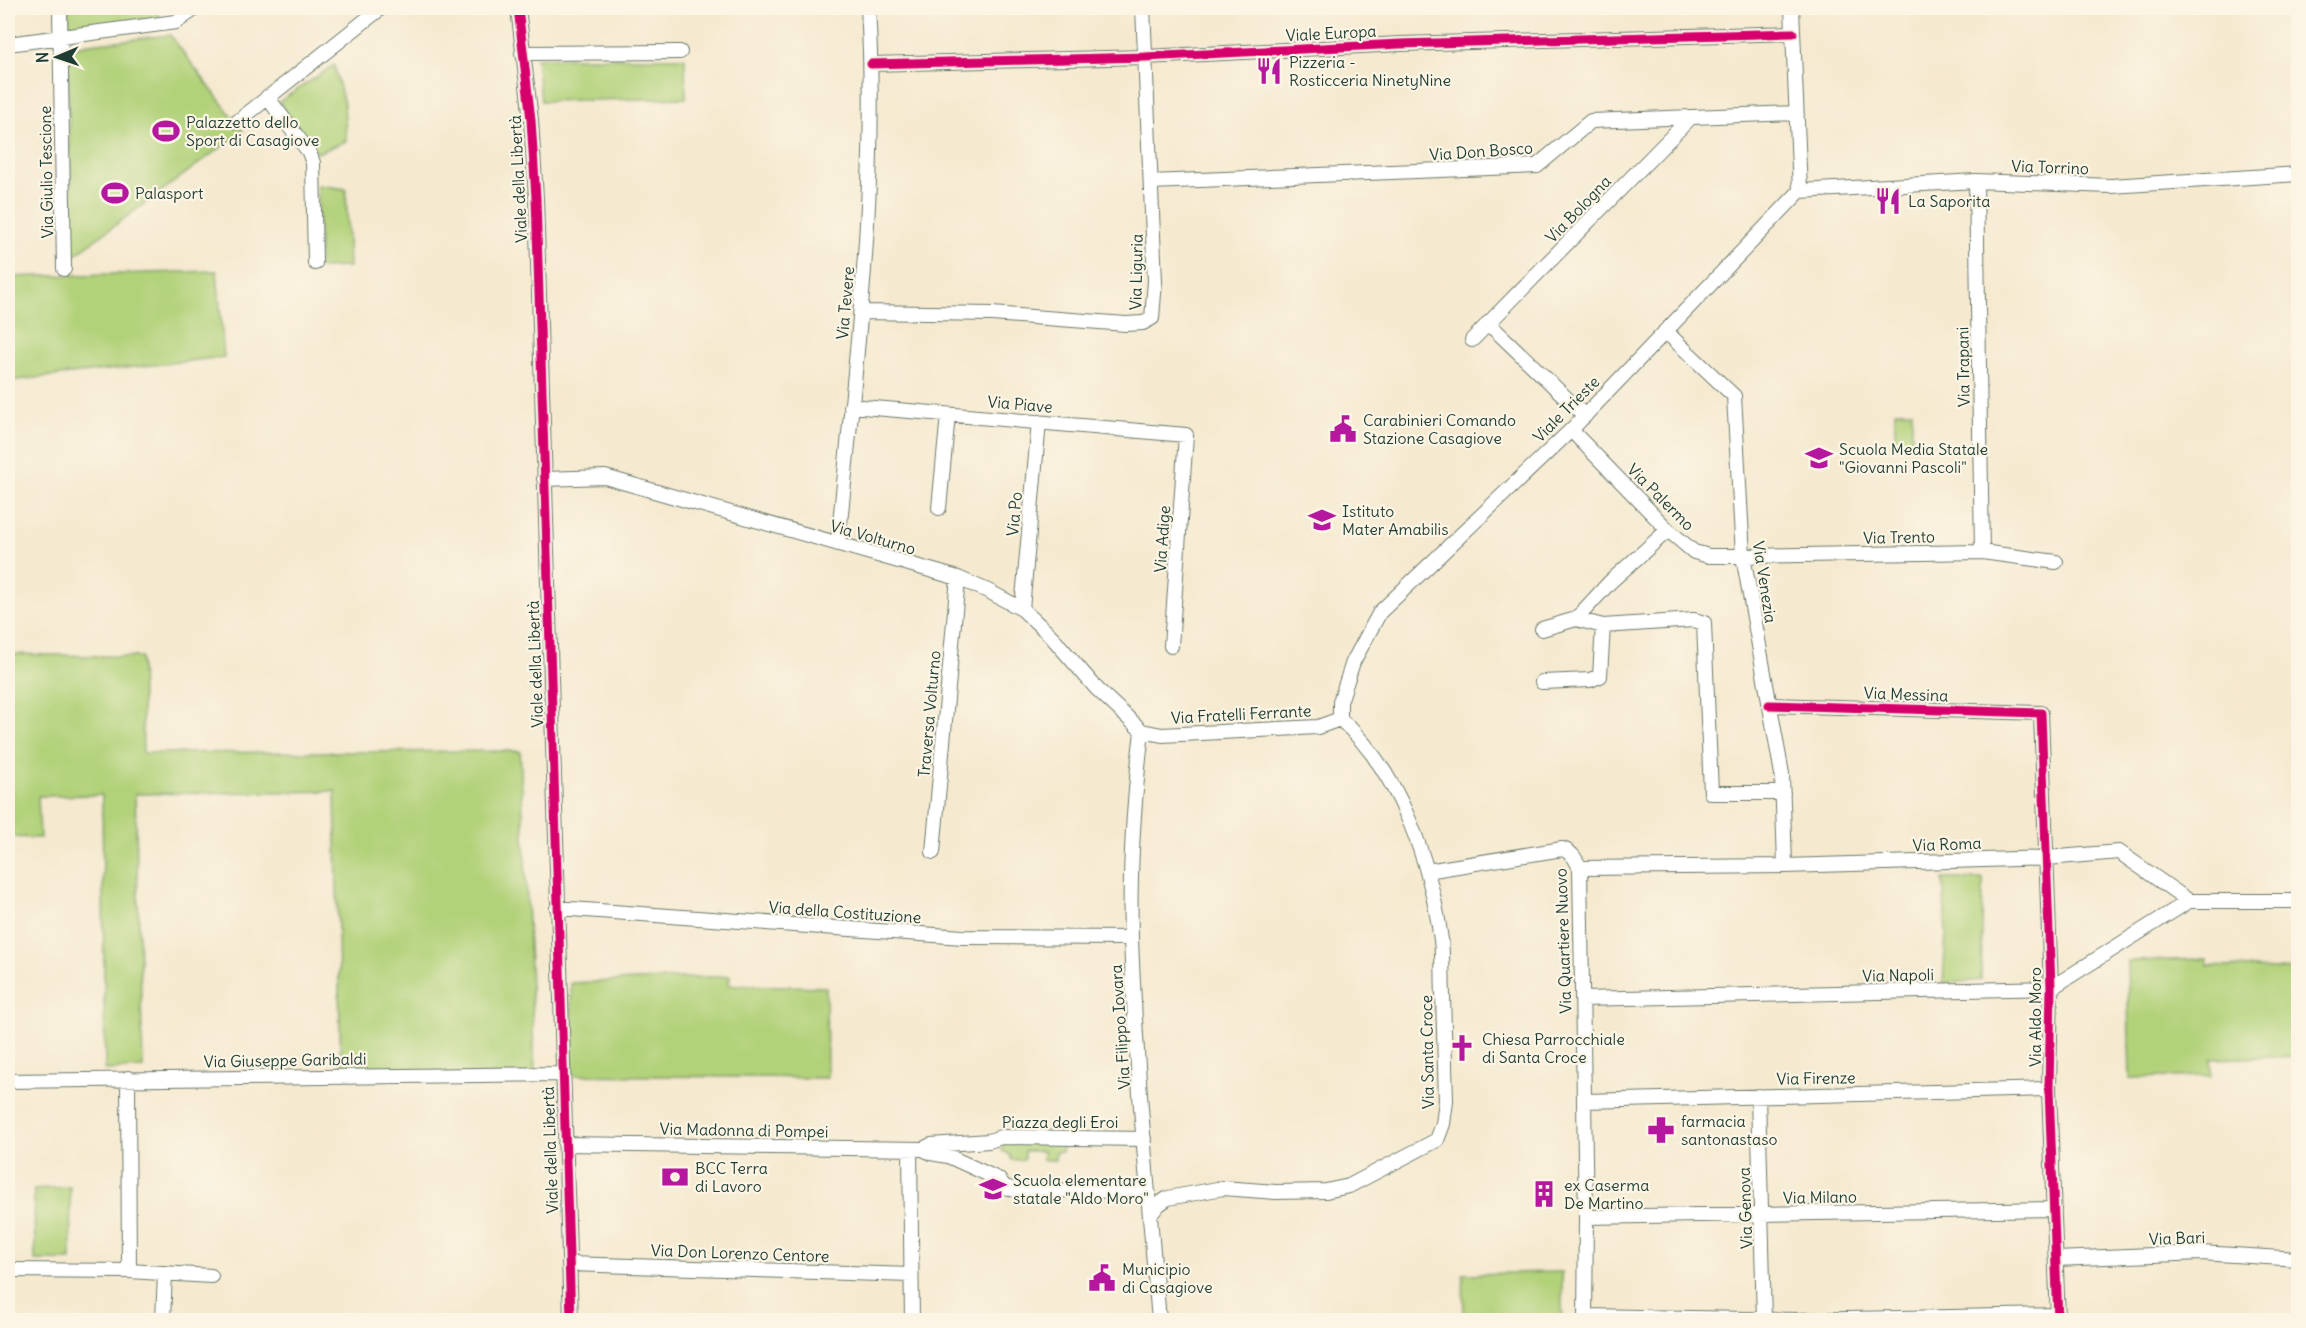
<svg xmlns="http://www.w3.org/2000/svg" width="2306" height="1328" font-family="Delius,sans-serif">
<rect width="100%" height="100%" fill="#fcf5e5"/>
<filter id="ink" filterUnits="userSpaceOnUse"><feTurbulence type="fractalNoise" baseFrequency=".0167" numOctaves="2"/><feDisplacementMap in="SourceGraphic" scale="12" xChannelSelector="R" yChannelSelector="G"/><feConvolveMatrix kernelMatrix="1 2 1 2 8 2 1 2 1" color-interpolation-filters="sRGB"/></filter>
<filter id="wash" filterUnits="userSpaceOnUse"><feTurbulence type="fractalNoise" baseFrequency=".008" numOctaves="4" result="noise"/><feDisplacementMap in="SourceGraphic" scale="24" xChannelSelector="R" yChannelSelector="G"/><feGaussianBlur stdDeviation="1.35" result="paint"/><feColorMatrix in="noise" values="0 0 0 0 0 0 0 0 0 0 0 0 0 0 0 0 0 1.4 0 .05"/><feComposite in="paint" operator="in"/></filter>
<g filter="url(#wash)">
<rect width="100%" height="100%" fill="#f5e9cf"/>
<path fill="#b2d27a" stroke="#688857" stroke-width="1.5" d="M68,8H154L160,17L69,29Z
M170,35L243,131L73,256L67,49L89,44Z
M536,58H685L686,98L541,101Z
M334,65L344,104L346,141L317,153L279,102Z
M318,185L346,189L349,267L319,268Z
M217,271L224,357L8,381V277Z
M1895,411H1912V445H1895Z
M8,654L141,657L143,753L520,751L535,1075L341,1076L335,791L135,794L143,1068L105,1070L102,795L38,796L40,838L8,837Z
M1943,879H1983L1981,980L1943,984L1946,934Z
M2207,959L2208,966L2298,970V1056L2211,1059V1076L2130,1078L2127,961Z
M730,976L729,985L826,987L827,1078L572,1075L571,983Z
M1003,1141H1062V1152H1056L1055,1160H1043V1151H1024V1160H1012L1009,1154L1002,1151Z
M70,1187L71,1260H35L34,1189Z
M1562,1272V1320H1464L1463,1274Z"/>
</g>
<g filter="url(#ink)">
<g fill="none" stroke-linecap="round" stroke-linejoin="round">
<defs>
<path id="minor" d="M60,8L64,269
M518,8L531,120L536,198L571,1320
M1792,8L1800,191
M8,44L176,22L196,8
M522,53L680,52
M871,64L1145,57L1400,44L1793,33
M267,97L309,152L313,163L315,263
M237,122L381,8
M1976,181L1982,552
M1151,182L1537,166L1591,121L1796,113
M1800,191L1976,181L2111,186L2298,174
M862,312L992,314L1126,324L1143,323L1152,318L1155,281L1143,8
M1488,323L1585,416
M1665,331L1734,396L1743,556L1782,774L1785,866
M1472,340L1691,117
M851,406L1186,435L1171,646
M1571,430L1668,530L1694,552L1709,556H1743L1982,552L2056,562
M544,479L605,477L958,578L988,591L1022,609L1051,636L1097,689L1142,731
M939,508L948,415
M838,544C855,366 879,187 868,8
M1022,609L1039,422
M1576,619L1610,582L1668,530
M1542,629L1576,619L1603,626L1694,620L1704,623L1711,793H1783
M1542,682L1590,680L1600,676L1603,626
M1769,705L2041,713L2051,988L2049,1089L2058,1320
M1340,719V702L1353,662L1380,612L1571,430L1800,191
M1142,731C1134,799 1129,870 1131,939C1136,1067 1148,1194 1159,1320
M1142,731L1162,735L1318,727L1340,719
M933,852L958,578
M1580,868L1785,866L2047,858L2119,852L2189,901H2298
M1427,871L1562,849C1572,852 1575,858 1580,868L1586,1217L1585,1320
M557,908L963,937L1131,938
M1582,999L2051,988L2189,901
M128,1078L129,1271L211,1276
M8,1081L562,1074
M1758,1096L1764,1320
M1584,1101L2049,1089
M1144,1139L1001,1137L989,1141L931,1145L923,1149L931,1153L948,1156L998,1179L1005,1187L1015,1190L1147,1191
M565,1144L923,1149
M910,1149L912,1320
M1150,1215L1159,1204L1168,1198L1223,1188L1276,1192L1326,1191L1349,1186L1437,1140L1443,1124L1446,1101C1445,1066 1444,1030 1443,995C1442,977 1443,958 1441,940C1431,864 1400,771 1340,719
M1586,1217L2054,1209
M2056,1259L2201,1253L2298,1259
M569,1264L911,1275
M8,1270L129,1271
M1585,1316L1798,1320L2058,1315
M163,1320L165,1273"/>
</defs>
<use href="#minor" stroke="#6a796a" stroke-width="16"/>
<use href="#minor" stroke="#fff" stroke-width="14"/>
<defs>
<path id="cycleway" d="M518,8L531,120L536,198L571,1320
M871,64L1145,57L1400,44L1793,33
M1769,705L2041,713L2051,988L2049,1089L2058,1320"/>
</defs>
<use href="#cycleway" stroke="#fcf5e5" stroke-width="13"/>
<use href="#cycleway" stroke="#d6006c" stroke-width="9"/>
</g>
</g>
<defs>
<symbol id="restaurant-bare" viewBox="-9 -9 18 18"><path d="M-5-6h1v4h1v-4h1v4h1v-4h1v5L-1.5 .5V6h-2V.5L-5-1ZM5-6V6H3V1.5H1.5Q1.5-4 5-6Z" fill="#b5179e" stroke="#fcf5e5" stroke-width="2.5" paint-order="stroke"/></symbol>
<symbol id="stadium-bare" viewBox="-9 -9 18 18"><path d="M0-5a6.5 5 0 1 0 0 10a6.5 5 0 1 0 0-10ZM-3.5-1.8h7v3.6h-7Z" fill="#b5179e" stroke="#fcf5e5" stroke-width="2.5" paint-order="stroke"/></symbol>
<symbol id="civic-bare" viewBox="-9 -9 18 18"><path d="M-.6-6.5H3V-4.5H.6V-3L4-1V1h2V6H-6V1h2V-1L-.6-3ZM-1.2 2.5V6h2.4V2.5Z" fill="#b5179e" stroke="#fcf5e5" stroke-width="2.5" paint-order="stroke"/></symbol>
<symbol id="school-bare" viewBox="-9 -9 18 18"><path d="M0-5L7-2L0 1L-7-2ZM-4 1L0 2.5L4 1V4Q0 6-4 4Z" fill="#b5179e" stroke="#fcf5e5" stroke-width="2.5" paint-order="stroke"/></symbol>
<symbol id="church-bare" viewBox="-9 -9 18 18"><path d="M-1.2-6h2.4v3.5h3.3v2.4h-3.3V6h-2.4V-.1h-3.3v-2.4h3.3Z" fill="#b5179e" stroke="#fcf5e5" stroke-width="2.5" paint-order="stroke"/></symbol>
<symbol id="pharmacy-bare" viewBox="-9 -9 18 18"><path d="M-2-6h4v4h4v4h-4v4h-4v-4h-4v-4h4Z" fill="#b5179e" stroke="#fcf5e5" stroke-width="2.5" paint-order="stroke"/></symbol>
<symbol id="bank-bare" viewBox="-9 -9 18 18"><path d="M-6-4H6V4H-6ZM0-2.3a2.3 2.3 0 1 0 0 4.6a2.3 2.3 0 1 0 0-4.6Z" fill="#b5179e" stroke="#fcf5e5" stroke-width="2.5" paint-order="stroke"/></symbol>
<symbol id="building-bare" viewBox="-9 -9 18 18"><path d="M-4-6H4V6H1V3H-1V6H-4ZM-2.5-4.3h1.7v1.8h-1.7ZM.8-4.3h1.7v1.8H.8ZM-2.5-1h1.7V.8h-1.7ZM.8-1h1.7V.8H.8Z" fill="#b5179e" stroke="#fcf5e5" stroke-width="2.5" paint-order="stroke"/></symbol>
</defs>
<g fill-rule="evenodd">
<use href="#restaurant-bare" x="1250" y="52" width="38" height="38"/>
<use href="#stadium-bare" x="147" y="112" width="38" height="38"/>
<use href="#stadium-bare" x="96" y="174" width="38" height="38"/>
<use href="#restaurant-bare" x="1869" y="182" width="38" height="38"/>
<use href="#civic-bare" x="1324" y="410" width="38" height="38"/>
<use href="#school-bare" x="1800" y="439" width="38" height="38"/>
<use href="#school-bare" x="1303" y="501" width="38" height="38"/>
<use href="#church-bare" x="1443" y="1029" width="38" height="38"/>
<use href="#pharmacy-bare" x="1642" y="1111" width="38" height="38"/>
<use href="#bank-bare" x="656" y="1158" width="38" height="38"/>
<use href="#school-bare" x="974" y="1170" width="38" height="38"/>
<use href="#building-bare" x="1525" y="1175" width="38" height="38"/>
<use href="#civic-bare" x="1083" y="1259" width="38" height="38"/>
</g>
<g text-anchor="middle" stroke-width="4.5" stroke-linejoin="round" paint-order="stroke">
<g font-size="16" fill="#1f3d34" stroke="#fcf5e5">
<text transform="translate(1331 33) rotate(-3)" y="6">Viale Europa</text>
<text transform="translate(1481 151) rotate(-4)" y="6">Via Don Bosco</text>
<text transform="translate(2050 167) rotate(2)" y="6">Via Torrino</text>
<text transform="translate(46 172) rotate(-91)" y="6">Via Giulio Tescione</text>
<text transform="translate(518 179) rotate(-93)" y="6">Viale della Libertà</text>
<text transform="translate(1578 209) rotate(-46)" y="6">Via Bologna</text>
<text transform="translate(1136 272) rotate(-89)" y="6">Via Liguria</text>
<text transform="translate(845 303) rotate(-85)" y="6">Via Tevere</text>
<text transform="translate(1963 367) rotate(-91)" y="6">Via Trapani</text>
<text transform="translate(1020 404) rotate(5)" y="6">Via Piave</text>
<text transform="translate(1566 409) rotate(-45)" y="6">Viale Trieste</text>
<text transform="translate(1661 497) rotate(45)" y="6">Via Palermo</text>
<text transform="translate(1014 514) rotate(-85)" y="6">Via Po</text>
<text transform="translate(873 537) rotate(16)" y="6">Via Volturno</text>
<text transform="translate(1899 537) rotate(-1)" y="6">Via Trento</text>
<text transform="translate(1162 539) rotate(-86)" y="6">Via Adige</text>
<text transform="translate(1765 582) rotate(81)" y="6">Via Venezia</text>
<text transform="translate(535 664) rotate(-92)" y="6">Viale della Libertà</text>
<text transform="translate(1906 694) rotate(2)" y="6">Via Messina</text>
<text transform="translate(929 714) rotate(-85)" y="6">Traversa Volturno</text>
<text transform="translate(1241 714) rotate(-3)" y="6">Via Fratelli Ferrante</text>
<text transform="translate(1947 844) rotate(-2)" y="6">Via Roma</text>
<text transform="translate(845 912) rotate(4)" y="6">Via della Costituzione</text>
<text transform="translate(1563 941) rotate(-92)" y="6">Via Quartiere Nuovo</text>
<text transform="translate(1898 975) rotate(-1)" y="6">Via Napoli</text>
<text transform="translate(2035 1017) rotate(-90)" y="6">Via Aldo Moro</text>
<text transform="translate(1120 1027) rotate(-94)" y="6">Via Filippo Iovara</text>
<text transform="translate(1427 1052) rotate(-91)" y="6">Via Santa Croce</text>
<text transform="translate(285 1060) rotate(-1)" y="6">Via Giuseppe Garibaldi</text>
<text transform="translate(1816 1078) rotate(-1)" y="6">Via Firenze</text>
<text x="1060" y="1128">Piazza degli Eroi</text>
<text transform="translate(744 1130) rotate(1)" y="6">Via Madonna di Pompei</text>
<text transform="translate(550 1150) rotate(-92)" y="6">Viale della Libertà</text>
<text transform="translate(1820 1197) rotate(-1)" y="6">Via Milano</text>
<text transform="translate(1745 1208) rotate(-92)" y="6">Via Genova</text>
<text transform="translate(2177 1238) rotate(-2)" y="6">Via Bari</text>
<text transform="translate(740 1253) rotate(2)" y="6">Via Don Lorenzo Centore</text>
</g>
<g font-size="16" fill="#1f3d34" stroke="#fcf5e5" text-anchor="start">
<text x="1289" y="68">Pizzeria -<tspan x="1289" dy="18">Rosticceria NinetyNine</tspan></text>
<text x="186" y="128">Palazzetto dello<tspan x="186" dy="18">Sport di Casagiove</tspan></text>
<text x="135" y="199">Palasport</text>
<text x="1908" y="207">La Saporita</text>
<text x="1363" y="426">Carabinieri Comando<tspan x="1363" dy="18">Stazione Casagiove</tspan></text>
<text x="1839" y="455">Scuola Media Statale<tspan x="1839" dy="18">"Giovanni Pascoli"</tspan></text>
<text x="1342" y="517">Istituto<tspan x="1342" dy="18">Mater Amabilis</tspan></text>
<text x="1482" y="1045">Chiesa Parrocchiale<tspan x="1482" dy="18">di Santa Croce</tspan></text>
<text x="1681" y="1127">farmacia<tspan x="1681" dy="18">santonastaso</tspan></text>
<text x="695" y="1174">BCC Terra<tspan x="695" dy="18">di Lavoro</tspan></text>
<text x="1013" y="1186">Scuola elementare<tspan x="1013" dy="18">statale "Aldo Moro"</tspan></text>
<text x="1564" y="1191">ex Caserma<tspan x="1564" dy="18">De Martino</tspan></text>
<text x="1122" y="1275">Municipio<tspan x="1122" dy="18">di Casagiove</tspan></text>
</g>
</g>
<rect width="2306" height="1328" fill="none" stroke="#fcf5e5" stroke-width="30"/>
<g transform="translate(57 57) rotate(268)" stroke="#fcf5e5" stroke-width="4.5" paint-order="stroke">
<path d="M0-4.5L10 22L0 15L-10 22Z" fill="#1f3d34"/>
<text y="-9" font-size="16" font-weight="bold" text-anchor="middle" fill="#1f3d34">N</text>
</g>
</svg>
